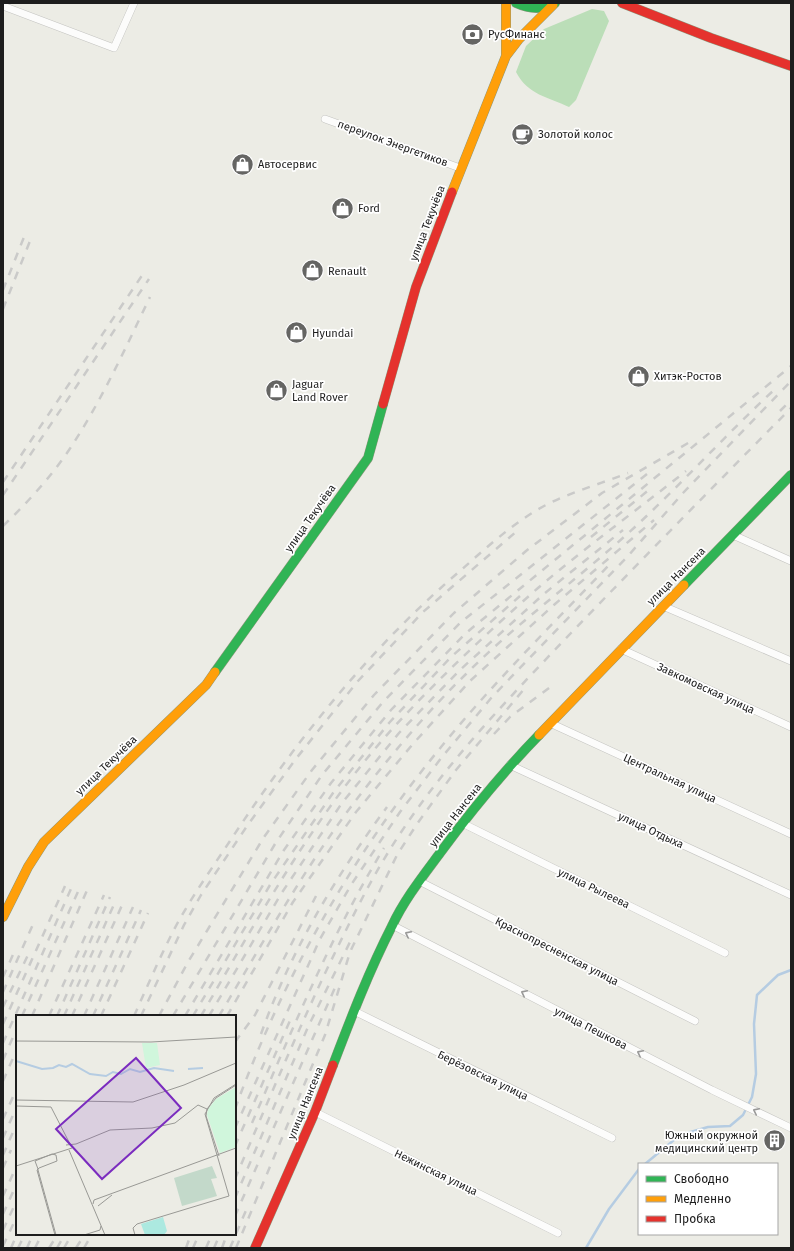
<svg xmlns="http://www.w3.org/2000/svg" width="794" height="1251" font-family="'Fira Sans',sans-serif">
<rect width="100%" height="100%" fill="#ecece5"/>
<path fill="#bbdeb8" d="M592,9L604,11L609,21L576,100L569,107C548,97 528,95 516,72L526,46L544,29Z"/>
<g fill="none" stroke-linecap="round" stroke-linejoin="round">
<path stroke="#b5cce2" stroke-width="2.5" d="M645,1164L680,1135L708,1127L730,1126L743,1115L752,1097L756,1074L754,1024L757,995L778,975L791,970
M586,1248L609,1209L639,1169"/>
<defs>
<path id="street" d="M3,6L114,48L134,3
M325,119L460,168
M733,535L791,561
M663,606L791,661
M621,649L791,727
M550,723L791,834
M510,765L791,895
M462,823L725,953
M419,881L695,1021
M392,925L712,1090L791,1128
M354,1011L612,1138
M315,1112L558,1233"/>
<path id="fast" d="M516,3C529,9 542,10 555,3
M684,585L791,475
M215,672L368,458L383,404
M333,1065C351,1018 369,971 392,926C404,900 423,876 440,853C471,811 503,772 539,735"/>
<path id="slow" d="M506,3V56
M452,192L506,56L519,39L553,5
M539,735L684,585
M3,917L28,867L44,842L206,685L215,672"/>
<path id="jam" d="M622,3L711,38L791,66
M383,404L416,287L452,192
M255,1248L315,1112L333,1065"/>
</defs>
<use href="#street" stroke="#c4c4c1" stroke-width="8"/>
<use href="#fast" stroke="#8d977c" stroke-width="10"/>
<use href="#slow" stroke="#8d977c" stroke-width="10"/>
<use href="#jam" stroke="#8d977c" stroke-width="10"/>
<use href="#street" stroke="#fcfcfb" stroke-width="7"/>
<use href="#fast" stroke="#30b455" stroke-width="9"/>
<use href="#slow" stroke="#ff9f0a" stroke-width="9"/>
<use href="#jam" stroke="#e5322d" stroke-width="9"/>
<path stroke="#cacac9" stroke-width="2.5" stroke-dasharray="8 8" stroke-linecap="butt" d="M3,290L24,237
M3,309L30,241
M780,411L791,400
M3,482L143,274
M3,495L149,279
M3,526C27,503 50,478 69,450C101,402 125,349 150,297
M591,537L650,489
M494,734L510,717L553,685
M3,977L16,948
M3,992L34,922
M3,1007L28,955
M22,1016L81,885
M32,1016L88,888
M49,1016L104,895
M57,1016L110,897
M64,1016L116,900
M72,1016L123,903
M84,1016L133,907
M93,1016L141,910
M101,1016L148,913
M134,1016C148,985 161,954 177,924C193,895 212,868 230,841C295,742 370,648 460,571C486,548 513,523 544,506C571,492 600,484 628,473
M141,1016L184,925L201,895L247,826L295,760L358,681L423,612L517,531
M159,1016L188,962L264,837L312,770L374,695L454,613L526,551L602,493L695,439
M173,1016L275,844L322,775L383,702L460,623L652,470
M185,1016L284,850L331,783L391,710L466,633L791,366
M193,1016L270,885L333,793L389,723L451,657L520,596
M201,1016C259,916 316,813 394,727C439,678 488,632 538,588C586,547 637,510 686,471
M209,1016L281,894L342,803L399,733L461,669L545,593L623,530
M219,1016C261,946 301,874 350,808C385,762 424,715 466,674C513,627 567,587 616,544C672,495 720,440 774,390
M227,1016L293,902L356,812L412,745L470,681L555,604L654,520
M3,1024L65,886
M261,1034C290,952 336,876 387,807
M235,1042L255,1015L316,896
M3,1043L74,882
M3,1060L17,1028
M3,1081L17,1049
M235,1109C281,982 351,857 437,752C490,686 551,626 609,565
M3,1119L17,1088
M252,1123C292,1030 331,935 384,848
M235,1128L320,939L351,885L400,812L442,757L492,697L628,556L683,493L791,381
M3,1138L17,1106
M235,1146L292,1016
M3,1155L17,1123
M3,1168L11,1150
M235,1179C265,1108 295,1037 328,967C347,928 366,888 389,851C439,770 506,701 571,633C644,557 717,483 791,408
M3,1196L17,1165
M235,1198L308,1027L350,942
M3,1214L17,1183
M235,1216L337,983
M3,1230L17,1200
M3,1246L17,1216
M11,1248L17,1234
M18,1248L25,1234
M27,1248L33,1234
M35,1248L42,1234
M49,1248L58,1234
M57,1248L65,1234
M64,1248L72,1234
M76,1248L85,1234
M84,1248L92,1234
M186,1248L191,1234
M193,1248L199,1234
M206,1248L212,1234
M214,1248L220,1234
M222,1248L227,1234
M230,1248L247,1208
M236,1248L325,1035L350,952L397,855L417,824L456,770L525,688"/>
</g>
<defs><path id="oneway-chevron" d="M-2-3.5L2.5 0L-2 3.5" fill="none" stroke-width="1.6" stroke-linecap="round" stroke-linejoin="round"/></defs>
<g stroke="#989897">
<use href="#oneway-chevron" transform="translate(408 934) rotate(-153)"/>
<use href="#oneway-chevron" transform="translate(524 993) rotate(-153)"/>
<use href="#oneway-chevron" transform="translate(640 1053) rotate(-153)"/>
<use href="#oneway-chevron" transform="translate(756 1111) rotate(-154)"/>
</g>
<defs>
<symbol id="bank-disc" viewBox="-11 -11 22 22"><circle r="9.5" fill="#656563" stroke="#fff"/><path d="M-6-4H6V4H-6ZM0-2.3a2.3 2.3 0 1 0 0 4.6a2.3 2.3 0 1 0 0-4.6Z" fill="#fff"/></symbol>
<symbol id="cafe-disc" viewBox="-11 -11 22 22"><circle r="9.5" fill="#656563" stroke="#fff"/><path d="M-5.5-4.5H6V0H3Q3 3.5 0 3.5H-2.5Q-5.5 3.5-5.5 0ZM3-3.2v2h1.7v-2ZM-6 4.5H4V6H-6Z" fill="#fff"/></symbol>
<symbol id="shop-disc" viewBox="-11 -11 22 22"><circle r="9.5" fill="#656563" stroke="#fff"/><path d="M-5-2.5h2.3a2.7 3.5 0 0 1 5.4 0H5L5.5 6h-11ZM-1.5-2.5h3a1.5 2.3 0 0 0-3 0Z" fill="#fff"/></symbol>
<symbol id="building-disc" viewBox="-11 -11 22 22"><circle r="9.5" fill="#656563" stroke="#fff"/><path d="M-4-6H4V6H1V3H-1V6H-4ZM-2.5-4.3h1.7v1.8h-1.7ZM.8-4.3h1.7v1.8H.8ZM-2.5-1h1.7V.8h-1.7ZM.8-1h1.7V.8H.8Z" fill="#fff"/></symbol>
</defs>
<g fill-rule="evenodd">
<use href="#bank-disc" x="460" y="22" width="25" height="25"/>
<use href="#cafe-disc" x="510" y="122" width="25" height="25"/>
<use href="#shop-disc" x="230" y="152" width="25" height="25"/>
<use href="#shop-disc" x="330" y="196" width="25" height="25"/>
<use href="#shop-disc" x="300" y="258" width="25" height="25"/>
<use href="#shop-disc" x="284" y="320" width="25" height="25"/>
<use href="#shop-disc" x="626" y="364" width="25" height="25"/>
<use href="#shop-disc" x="264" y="378" width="25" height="25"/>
<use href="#building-disc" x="762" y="1128" width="25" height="25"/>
</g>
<g text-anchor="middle" stroke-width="3.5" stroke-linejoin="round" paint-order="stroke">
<g font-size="11" fill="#1d1d1d" stroke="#fff" text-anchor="start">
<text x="488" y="38">РусФинанс</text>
<text x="538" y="138">Золотой колос</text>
<text x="258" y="168">Автосервис</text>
<text x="358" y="212">Ford</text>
<text x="328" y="275">Renault</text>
<text x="312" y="337">Hyundai</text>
<text x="654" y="380">Хитэк-Ростов</text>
<text x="292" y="388">Jaguar<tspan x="292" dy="13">Land Rover</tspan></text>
<text x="758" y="1139" text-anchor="end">Южный окружной<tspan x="758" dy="13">медицинский центр</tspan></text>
</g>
<g font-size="11" fill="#1d1d1d" stroke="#fff">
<text transform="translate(393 143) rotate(20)" y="4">переулок Энергетиков</text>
<text transform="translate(427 223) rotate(-69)" y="4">улица Текучёва</text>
<text transform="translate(310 518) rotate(-55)" y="4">улица Текучёва</text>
<text transform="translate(676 576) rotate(-45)" y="4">улица Нансена</text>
<text transform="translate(706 688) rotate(25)" y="4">Завкомовская улица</text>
<text transform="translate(106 765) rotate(-44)" y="4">улица Текучёва</text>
<text transform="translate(670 778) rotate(25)" y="4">Центральная улица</text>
<text transform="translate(455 815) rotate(-52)" y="4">улица Нансена</text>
<text transform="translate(651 830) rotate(25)" y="4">улица Отдыха</text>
<text transform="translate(594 888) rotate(26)" y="4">улица Рылеева</text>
<text transform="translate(557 951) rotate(27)" y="4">Краснопресненская улица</text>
<text transform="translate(591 1028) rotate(27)" y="4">улица Пешкова</text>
<text transform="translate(483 1075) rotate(26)" y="4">Берёзовская улица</text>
<text transform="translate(305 1103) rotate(-68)" y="4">улица Нансена</text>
<text transform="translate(436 1172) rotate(26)" y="4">Нежинская улица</text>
</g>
</g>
<g transform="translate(16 1015)">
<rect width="220" height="220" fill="#ecece5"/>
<path d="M196,151L201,163L195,164L201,181L166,191L158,163Z" fill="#c3d9ca"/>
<path d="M126,28H141L144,50L130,53ZM220,72V132L204,138L191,100L192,94L200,84Z" fill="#d0f6dc"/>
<path d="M147,202L151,216L148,220H129L125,209Z" fill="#ace9e0"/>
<path fill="none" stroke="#b5cce2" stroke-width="2" d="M0,46L26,54L37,53L43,50L50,52L56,49L74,59L90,61L97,57L105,59L114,54L124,57L138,53L158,56M172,54L187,53"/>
<path fill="none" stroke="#999995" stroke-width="1" d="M0,26L135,27L220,22M0,85L117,87L168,70L220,48M0,91L35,92L54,129M50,130L60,129L94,115L136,113L159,108L182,90L191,94M53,135L89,220M203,141L190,101L191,94L200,83L220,70M0,151L56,133M77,189L78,185L220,133M82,191L96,180M39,220L21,155L23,153L41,146L40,140L36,139L19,146L22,154V155L40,220M68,220L84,215L85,211M119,220L117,213L121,209L213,181L189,99L198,83L220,69"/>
<path fill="#7b2cbf" fill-opacity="0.15" stroke="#7b2cbf" stroke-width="2" d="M120,43L165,93L86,164L40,114Z"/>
<rect width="220" height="220" fill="none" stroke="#1d1d1d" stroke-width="2"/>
</g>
<rect width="794" height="1251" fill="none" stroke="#1d1d1d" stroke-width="8"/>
<rect x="638" y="1163" width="140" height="72" fill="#ffffff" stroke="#a5a5a5"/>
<rect x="646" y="1176" width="20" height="6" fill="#30b455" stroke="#a5a5a5"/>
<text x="674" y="1183" font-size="12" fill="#1d1d1d">Свободно</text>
<rect x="646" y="1196" width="20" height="6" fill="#ff9f0a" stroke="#a5a5a5"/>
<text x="674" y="1203" font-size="12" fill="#1d1d1d">Медленно</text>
<rect x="646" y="1216" width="20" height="6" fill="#e5322d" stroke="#a5a5a5"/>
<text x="674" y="1223" font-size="12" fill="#1d1d1d">Пробка</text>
</svg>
